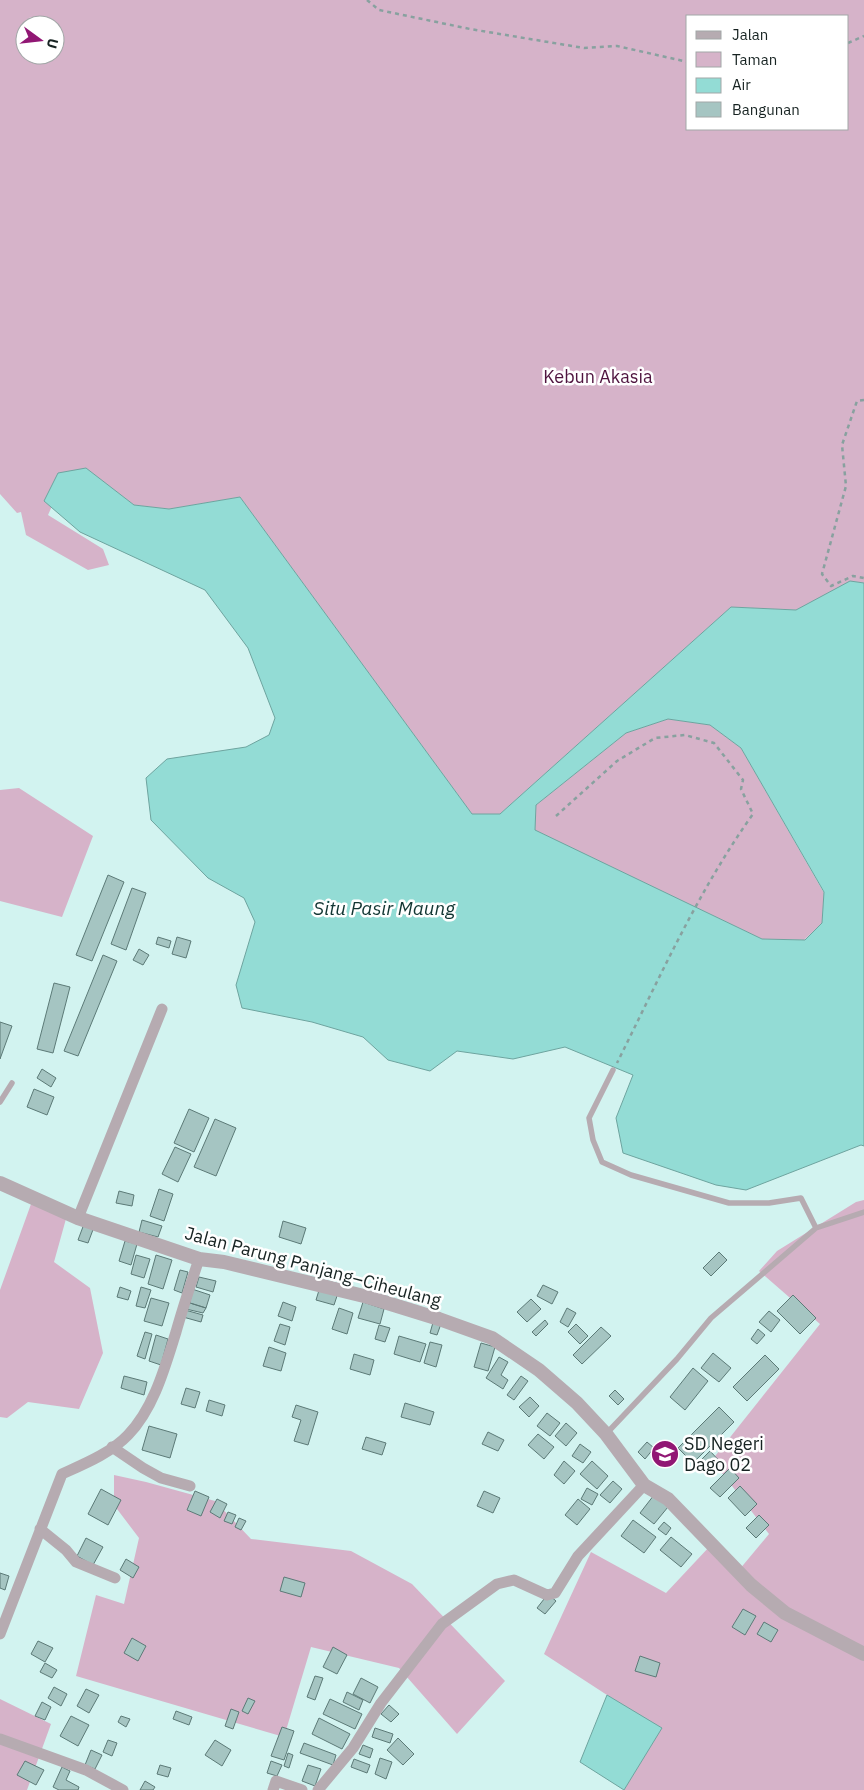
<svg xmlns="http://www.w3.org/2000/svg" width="864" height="1790" font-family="'IBM Plex Sans',sans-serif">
<rect width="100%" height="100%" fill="#d2f3f0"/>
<path fill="#d6b3c9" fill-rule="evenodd" d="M0,0H864V583L850,582L796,610L731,607L500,814H472L240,497L169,509L134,505L85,468L64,479L48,515L103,549L109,565L88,570L26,535L21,512L17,513L0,494ZM688,16H848V129H688ZM25,25H55V55H25Z
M668,719L710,725L741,748L824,893L822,923L804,940L762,939L534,830L536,805L626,733Z
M19,788L93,836L62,917L0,901V790Z
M35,1193L69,1208L54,1262L90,1288L103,1353L79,1409L28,1402L7,1418L0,1417V1290Z
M864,1200V1790H624L661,1728L607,1695L544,1654L591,1552L666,1593L710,1546L739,1570L769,1534L712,1460L820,1324L759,1271L777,1251L856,1202Z
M114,1475L146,1482L215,1501L251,1539L351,1551L412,1584L505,1681L457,1734L399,1668L311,1647L284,1737L76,1676L96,1595L124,1604L139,1538L114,1505Z
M0,1699L51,1724L27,1790H0Z"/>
<path fill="#93dcd5" stroke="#6ea49f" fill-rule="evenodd" d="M86,468L134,505L169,509L240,497L472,814H500L731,607L796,610L850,581L864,583V1146L861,1145L746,1190L716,1185L623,1153L616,1118L633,1075L565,1047L513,1059L457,1051L430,1071L388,1060L363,1037L312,1022L242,1008L236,985L255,922L244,898L208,878L151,820L146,778L167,759L246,747L269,735L275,718L248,648L205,590L80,532L44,501L58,473ZM668,719L710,725L741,748L824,892L822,923L805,940L762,939L535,830L536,805L626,733Z
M607,1695L662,1728L624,1790L580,1762Z"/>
<path fill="#a5c5c2" stroke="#5c7a77" d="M108,875L124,882L92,961L76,955Z
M132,888L146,893L126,950L111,944Z
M158,937L171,941L169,948L156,944Z
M177,937L191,941L186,958L172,954Z
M139,949L149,955L143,965L133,960Z
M103,955L117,961L78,1056L64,1051Z
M54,983L70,987L53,1053L37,1049Z
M0,1022L12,1026L0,1059Z
M42,1069L56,1078L51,1087L37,1078Z
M34,1089L54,1097L47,1115L27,1107Z
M189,1109L209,1118L194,1152L174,1143Z
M215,1119L236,1128L216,1176L194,1167Z
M175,1147L191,1154L178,1182L162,1174Z
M159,1189L173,1194L164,1221L150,1216Z
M119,1191L134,1195L132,1206L116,1203Z
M142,1220L162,1226L158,1237L139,1232Z
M283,1221L306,1228L301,1244L279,1237Z
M84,1224L94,1227L88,1243L78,1240Z
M125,1241L137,1244L131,1265L119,1261Z
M719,1252L727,1260L711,1276L703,1268Z
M136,1255L150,1259L144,1278L131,1274Z
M156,1255L172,1260L163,1289L148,1284Z
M180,1270L188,1272L182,1293L174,1290Z
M199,1277L216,1281L213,1292L196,1287Z
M543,1285L558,1292L552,1304L537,1296Z
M120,1287L131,1291L128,1300L117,1297Z
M141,1287L151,1290L145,1308L136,1306Z
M320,1287L338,1293L334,1305L316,1300Z
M192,1289L210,1295L206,1308L190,1303Z
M793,1295L816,1318L800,1334L777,1311Z
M151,1298L169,1303L162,1326L144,1321Z
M531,1299L541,1309L527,1322L517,1312Z
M283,1302L296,1307L292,1321L278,1316Z
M363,1302L384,1309L380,1324L358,1318Z
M190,1303L206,1308L203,1313L186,1309Z
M339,1308L353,1313L347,1334L332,1329Z
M567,1308L576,1313L568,1327L560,1322Z
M185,1310L203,1315L201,1322L183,1317Z
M769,1311L780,1320L771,1332L759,1322Z
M434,1319L442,1321L437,1335L430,1333Z
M545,1320L548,1324L536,1336L532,1332Z
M280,1324L290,1327L285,1345L274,1341Z
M576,1324L588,1336L580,1344L568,1332Z
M379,1325L390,1328L385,1342L375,1339Z
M601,1327L611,1336L582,1364L573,1355Z
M758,1329L765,1335L757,1344L751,1339Z
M145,1332L152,1334L145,1359L137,1356Z
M156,1335L168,1339L161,1365L149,1361Z
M399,1336L426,1344L420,1362L394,1354Z
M430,1342L442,1345L436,1367L424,1363Z
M481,1343L495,1347L488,1371L474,1367Z
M269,1347L286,1353L281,1371L263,1366Z
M713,1353L731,1368L719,1382L701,1368Z
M354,1354L374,1360L370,1375L350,1369Z
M765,1355L779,1369L747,1401L733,1387Z
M499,1357L508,1362L501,1375L508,1380L503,1389L486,1378Z
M693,1368L708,1381L685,1410L670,1397Z
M124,1376L147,1382L144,1395L121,1388Z
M521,1376L528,1381L514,1400L507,1395Z
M186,1388L200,1392L195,1408L181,1404Z
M615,1390L624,1399L618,1405L609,1396Z
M530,1397L539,1406L529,1417L519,1407Z
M209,1400L225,1405L222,1416L206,1411Z
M405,1403L434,1412L430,1425L401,1417Z
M296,1405L318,1412L308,1445L294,1441L301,1420L292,1417Z
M719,1407L734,1422L693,1463L678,1448Z
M547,1413L560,1423L550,1436L537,1426Z
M566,1423L577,1433L566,1446L555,1436Z
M149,1426L177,1434L170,1458L142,1450Z
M488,1432L504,1440L498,1451L482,1444Z
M538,1434L554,1447L544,1459L528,1445Z
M366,1437L386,1443L382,1455L362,1449Z
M647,1442L654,1448L645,1459L638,1452Z
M580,1444L591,1452L583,1463L572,1456Z
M710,1451L724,1466L713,1477L698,1463Z
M564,1461L575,1471L564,1484L554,1475Z
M592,1461L608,1476L597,1489L580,1474Z
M730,1468L739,1478L720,1497L710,1488Z
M613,1481L622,1489L610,1503L600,1495Z
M740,1486L757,1504L745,1516L728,1498Z
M587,1488L598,1494L592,1505L581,1499Z
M101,1489L121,1500L108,1525L88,1514Z
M195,1491L209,1497L201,1516L187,1510Z
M484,1491L500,1498L493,1513L477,1506Z
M654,1495L668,1507L654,1524L640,1513Z
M217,1499L227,1504L220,1518L210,1512Z
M578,1499L590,1509L577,1525L565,1515Z
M228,1512L236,1515L232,1524L224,1521Z
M759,1515L769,1525L756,1538L746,1528Z
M239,1518L246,1521L241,1530L235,1527Z
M633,1520L656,1537L644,1553L621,1536Z
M664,1522L671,1528L666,1535L658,1529Z
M671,1537L692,1554L681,1567L660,1550Z
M86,1538L103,1547L93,1565L77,1556Z
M126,1559L139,1567L133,1578L120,1570Z
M0,1573L9,1576L5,1590L0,1588Z
M284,1577L305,1583L301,1597L280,1591Z
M548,1594L556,1601L545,1614L537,1608Z
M743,1609L756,1616L745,1635L732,1627Z
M764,1622L778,1630L771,1642L757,1634Z
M132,1638L146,1646L138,1661L124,1653Z
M38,1641L53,1648L45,1662L31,1654Z
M333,1647L347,1655L337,1674L323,1667Z
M640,1656L660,1663L656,1677L635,1671Z
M45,1663L57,1670L52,1678L40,1672Z
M315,1676L323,1678L315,1700L307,1697Z
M361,1678L378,1687L370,1703L353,1694Z
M54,1687L67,1694L61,1706L48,1698Z
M86,1689L99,1695L89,1713L77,1706Z
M347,1692L363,1700L359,1710L343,1702Z
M248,1698L255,1701L248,1714L242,1711Z
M330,1699L362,1714L355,1729L323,1714Z
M42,1702L51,1707L45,1720L35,1716Z
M389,1705L399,1714L391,1722L381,1714Z
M231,1709L239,1712L233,1729L225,1726Z
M176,1711L192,1717L189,1725L173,1719Z
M71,1716L89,1725L78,1746L60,1736Z
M121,1716L130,1719L126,1727L118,1722Z
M319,1718L350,1734L342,1749L312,1734Z
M282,1727L294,1731L284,1760L271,1756Z
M375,1728L393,1734L390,1743L372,1737Z
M398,1738L414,1754L403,1765L387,1750Z
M108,1740L117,1743L112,1756L103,1752Z
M215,1740L231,1750L222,1766L205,1755Z
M304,1743L336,1755L333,1765L300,1753Z
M363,1745L373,1749L370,1758L359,1754Z
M91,1750L102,1755L95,1769L85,1765Z
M288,1753L293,1755L289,1768L284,1766Z
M380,1758L392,1762L386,1779L375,1774Z
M354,1759L370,1765L367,1773L351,1767Z
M25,1761L44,1770L36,1785L17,1775Z
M271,1761L282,1765L277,1776L267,1773Z
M160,1765L171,1768L168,1777L157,1774Z
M308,1765L321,1769L315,1786L302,1781Z
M62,1767L70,1771L66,1780L79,1787L78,1790H59L53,1787Z
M145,1781L155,1787L153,1790H140Z"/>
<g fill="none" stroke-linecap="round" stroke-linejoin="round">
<path stroke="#88a19f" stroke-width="2.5" stroke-dasharray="4 4" stroke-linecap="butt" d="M367,0L379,10L470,29L584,48L617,46L688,62
M848,43L864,36
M864,400L857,401L842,445L846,486L822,574L831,586L853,576L864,578
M556,816L617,761L655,738L685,735L714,743L743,780L741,789L753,814C698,891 659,979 617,1063"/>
<path stroke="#b6abb1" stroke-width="5.5" d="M613,1070L589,1118L593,1140L602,1162L631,1175L729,1203H769L801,1198L816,1228
M0,1102L12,1083
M606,1434L677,1359L711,1318L816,1228L864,1212"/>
<path stroke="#b6abb1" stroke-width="11" d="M78,1218L162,1009
M112,1447L143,1468L161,1478L190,1486
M40,1529L66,1550L76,1562L115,1578
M0,1634L62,1474C84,1464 111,1453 128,1435C154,1408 165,1367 176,1332C183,1307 191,1283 199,1259
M0,1739L86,1770L123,1790
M273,1790L276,1781L302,1790
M318,1790L353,1748L381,1703L442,1624L497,1584L514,1580L547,1595L555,1593L578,1556L644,1485"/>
<path stroke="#b6abb1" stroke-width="14" d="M0,1183L78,1218L199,1259L224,1262L368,1297L439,1319L492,1338L539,1370L577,1403L606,1434L644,1485L668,1499L751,1585L785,1613L864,1654"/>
</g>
<defs>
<symbol id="school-disc" viewBox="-11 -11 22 22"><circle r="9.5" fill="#911774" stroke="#fff"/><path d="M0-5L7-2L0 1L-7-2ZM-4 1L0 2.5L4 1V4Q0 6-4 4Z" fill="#fff"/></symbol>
</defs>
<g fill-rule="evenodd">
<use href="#school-disc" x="649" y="1438" width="32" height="32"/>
</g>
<g text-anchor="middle" stroke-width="5" stroke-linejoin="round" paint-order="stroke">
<g font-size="18" fill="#4f143f" stroke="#fff">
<text x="598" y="383">Kebun Akasia</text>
</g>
<g font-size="18" fill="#172322" stroke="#fff">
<text transform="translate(313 1267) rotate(15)" y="6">Jalan Parung Panjang–Ciheulang</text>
</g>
<g font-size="18" fill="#172322" stroke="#fff" text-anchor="start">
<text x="684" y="1450">SD Negeri<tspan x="684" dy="21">Dago 02</tspan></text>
</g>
<g font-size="19" font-style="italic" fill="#123633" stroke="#fff">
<text x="384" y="915">Situ Pasir Maung</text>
</g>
</g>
<rect x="686" y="15" width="162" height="115" fill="#ffffff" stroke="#a2a7a7"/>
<rect x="696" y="31" width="25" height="8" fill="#b6abb1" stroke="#a2a7a7"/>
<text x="732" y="40" font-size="15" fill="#172322">Jalan</text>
<rect x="696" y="52" width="25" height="15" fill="#d6b3c9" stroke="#a2a7a7"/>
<text x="732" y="65" font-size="15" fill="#172322">Taman</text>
<rect x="696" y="78" width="25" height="15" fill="#93dcd5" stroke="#a2a7a7"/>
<text x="732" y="90" font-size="15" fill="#172322">Air</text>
<rect x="696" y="102" width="25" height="15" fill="#a5c5c2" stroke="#a2a7a7"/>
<text x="732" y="115" font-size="15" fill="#172322">Bangunan</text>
<g transform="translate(40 40) rotate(105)"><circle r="24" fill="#ffffff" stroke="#a2a7a7"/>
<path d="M0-4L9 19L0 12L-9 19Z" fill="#911774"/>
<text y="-8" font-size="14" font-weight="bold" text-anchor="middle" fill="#172322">U</text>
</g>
</svg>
